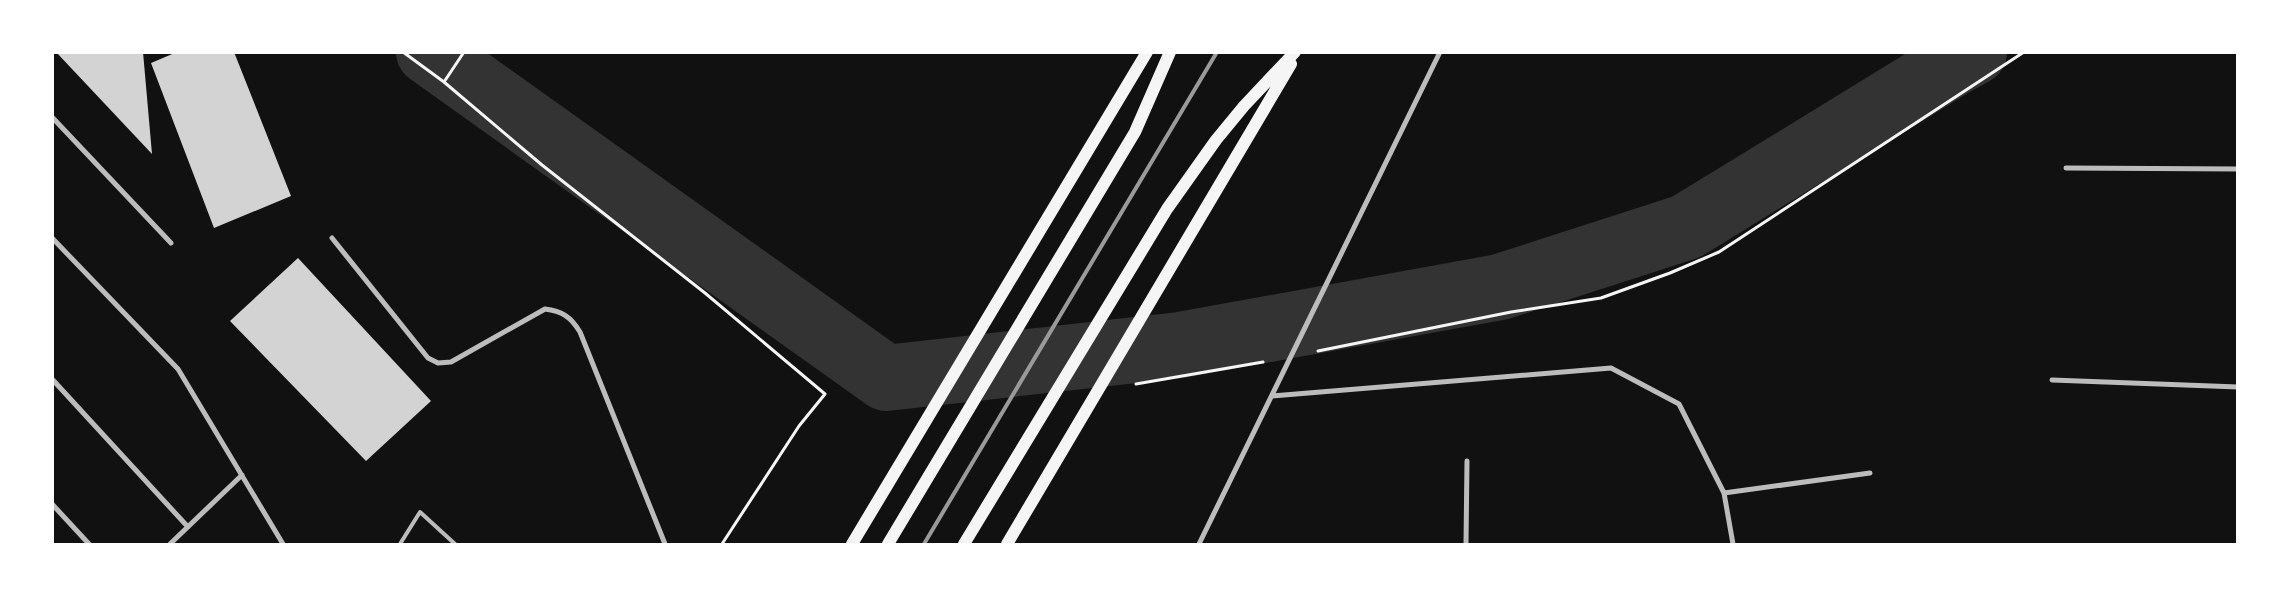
<svg xmlns="http://www.w3.org/2000/svg" width="2290" height="597" font-family="'PT Serif',serif">
<rect width="100%" height="100%" fill="#111"/>
<g fill="none" stroke-linecap="round" stroke-linejoin="round">
<path stroke="#333" stroke-width="66" d="M429,52L886,378L1180,345L1500,287L1686,227L1952,64L1974,52"/>
</g>
<path fill="#d3d3d3" d="M56,52H143L152,154Z
M177,52H234L291,196L214,228L151,63Z
M298,258L431,401L366,461L230,321Z"/>
<g fill="none" stroke-linecap="round" stroke-linejoin="round">
<path stroke="#f5f5f5" stroke-width="3" d="M403,52L444,82L542,165L705,293L825,394L799,426L722,544
M444,82L464,52
M1318,351L1511,312L1601,298L1670,273L1719,252L2024,52
M1136,384L1263,362"/>
<path stroke="#bcbcbc" stroke-width="4" d="M400,544L420,512L455,544"/>
<path stroke="#bcbcbc" stroke-width="5" d="M52,117L171,243
M2066,168L2238,169
M52,238L178,369L283,544
M332,238L428,358L438,363L451,362L545,309C562,311 571,317 580,332L665,544
M52,379L188,527
M2052,380L2238,387
M1272,396L1611,368L1679,404L1724,493L1733,544
M1724,493L1870,473
M52,504L89,544
M170,544L242,475
M1199,544L1440,52
M1466,544L1467,461"/>
<path stroke="#f5f5f5" stroke-width="12" d="M852,544L1147,52
M888,544L1135,132L1170,52
M964,544L1167,209L1216,140L1244,106L1295,52
M1007,544L1291,64"/>
<path stroke="#9a9a9a" stroke-width="4" d="M924,544L1217,52"/>
</g>
<rect width="2290" height="597" fill="none" stroke="#ffffff" stroke-width="108"/>
</svg>
